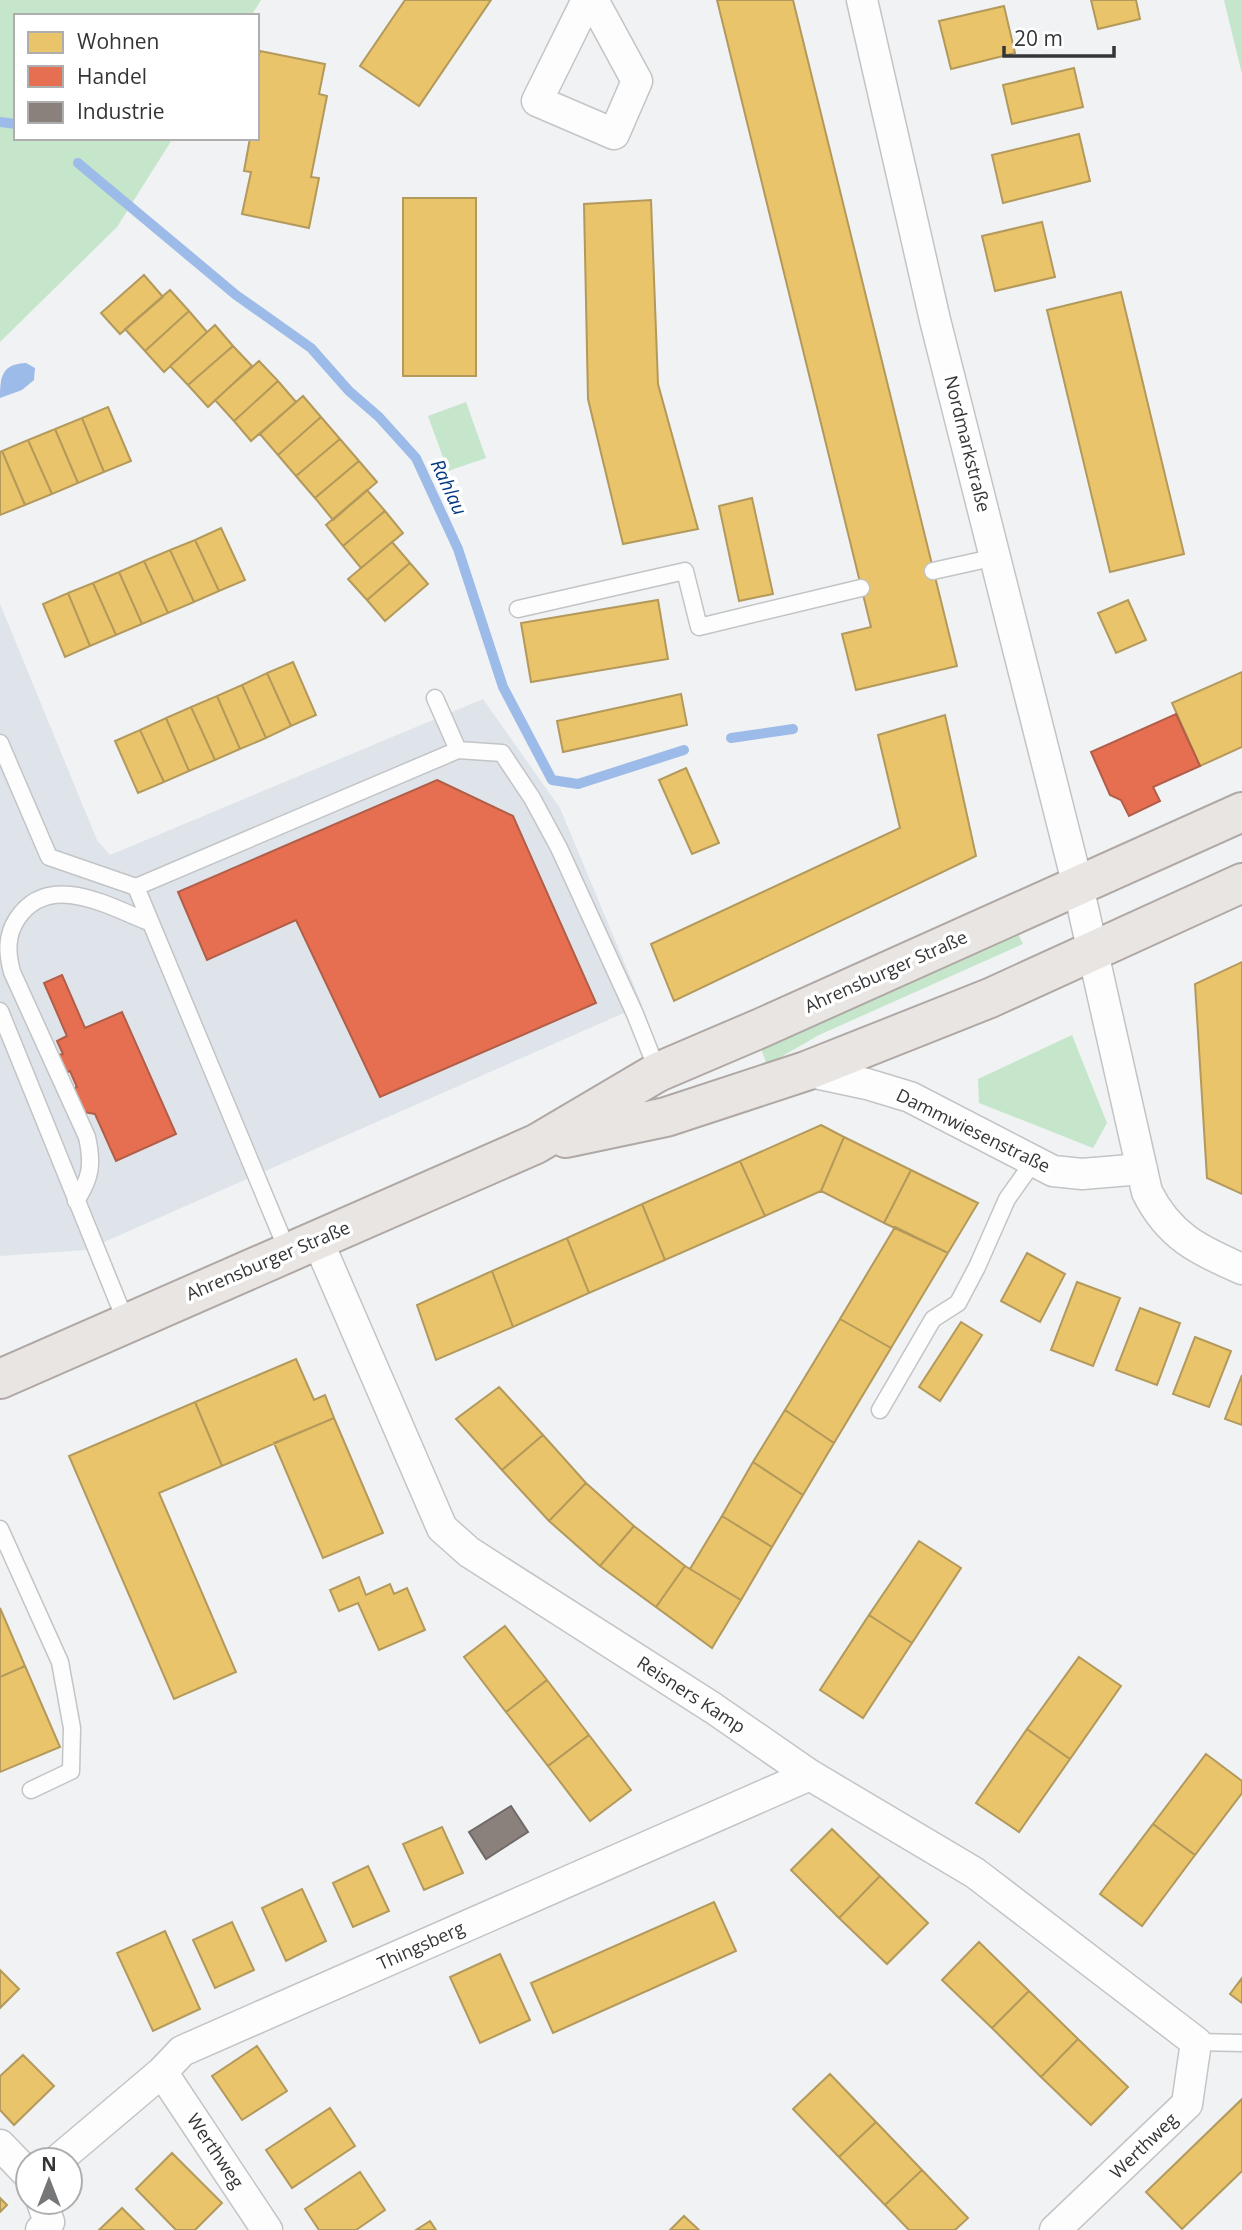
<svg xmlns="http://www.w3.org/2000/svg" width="1242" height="2230" font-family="'Open Sans',sans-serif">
<rect width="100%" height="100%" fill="#f0f2f4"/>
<path fill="#dfe4eb" d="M0,604L97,840L110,855L483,699L560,808L642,1005L86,1250L0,1256Z"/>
<path fill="#c5e6ca" d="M0,0H261L251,16H16V138H173L117,227L0,342Z
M1224,0H1242V74Z
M466,402L486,458L448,471L428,416Z
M1018,934L1023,944L819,1035L767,1065L761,1049Z
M1072,1035L1107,1123L1093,1148L979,1103L978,1079Z"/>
<path fill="#9dbbe9" d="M26,363L35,368L34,380L22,390L0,398C0,376 2,364 26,363Z"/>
<path fill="#e9c46a" stroke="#b3995b" stroke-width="2" d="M405,0H491L419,106L360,66Z
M717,0H793L957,666L856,690L842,634L871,627Z
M1091,0H1136L1140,19L1098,29Z
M1004,6L1015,53L951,69L939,21Z
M260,51L325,64L319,94L327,96L311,177L319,178L309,228L242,214L251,172L244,171L250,138H257V103L259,93L257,92V64Z
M1074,68L1083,107L1012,124L1003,85Z
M1079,134L1090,181L1003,203L992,155Z
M403,198H476V376H403Z
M651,200L658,384L698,529L623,544L588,399L584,204Z
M1042,222L1055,277L995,291L982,236Z
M144,275L163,297L120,334L101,313Z
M170,290L189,311L145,351L125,329Z
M1121,292L1184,554L1110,572L1047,310Z
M189,311L207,332L164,372L145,351Z
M215,325L233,346L188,385L170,366Z
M233,346L252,366L208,407L188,385Z
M259,361L278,381L234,421L215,400Z
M278,381L296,402L251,441L234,421Z
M303,396L321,417L278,455L260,434Z
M108,407L131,461L104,472L82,418Z
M321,417L340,439L296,476L278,455Z
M82,418L104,472L78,483L55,429Z
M55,429L78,483L52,494L28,440Z
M340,439L359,461L315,498L296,476Z
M28,440L52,494L25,505L2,451Z
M2,451L25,505L0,515V452Z
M359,461L377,482L333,520L315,498Z
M367,490L385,511L343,546L326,525Z
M752,498L773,594L739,601L719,506Z
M385,511L403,533L361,568L343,546Z
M221,528L245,580L219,591L195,540Z
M195,540L219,591L194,602L170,550Z
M392,542L410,563L367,600L348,579Z
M170,550L194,602L168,613L144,561Z
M144,561L168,613L142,624L119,572Z
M410,563L428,584L385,621L367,600Z
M119,572L142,624L116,635L93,583Z
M93,583L116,635L90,646L68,593Z
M68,593L90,646L65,657L43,604Z
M658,600L668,659L531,682L521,623Z
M1128,600L1146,640L1116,653L1098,613Z
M293,662L316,715L291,726L267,673Z
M1242,672V747L1200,766L1172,703Z
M267,673L291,726L266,738L242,685Z
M242,685L266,738L240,749L217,696Z
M681,694L687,725L563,752L557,721Z
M217,696L240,749L215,760L191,707Z
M191,707L215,760L189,771L166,718Z
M945,715L976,856L674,1001L651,944L900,828L878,735Z
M166,718L189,771L164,782L140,730Z
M140,730L164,782L138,793L115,741Z
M686,768L719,843L692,854L659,780Z
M1242,962V1194L1207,1178L1195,984Z
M821,1125L844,1137L821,1191L765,1216L740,1161Z
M844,1137L911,1170L884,1223L821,1191Z
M740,1161L765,1216L665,1260L642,1204Z
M911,1170L978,1203L948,1253L884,1223Z
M642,1204L665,1260L589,1293L567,1238Z
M895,1227L948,1253L891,1348L840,1319Z
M567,1238L589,1293L513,1327L492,1271Z
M1027,1253L1065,1274L1040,1322L1001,1301Z
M492,1271L513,1327L436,1360L417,1305Z
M1077,1282L1120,1298L1093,1366L1051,1350Z
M1140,1308L1180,1323L1157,1385L1116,1370Z
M840,1319L891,1348L834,1443L785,1410Z
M961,1322L982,1335L940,1401L919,1387Z
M1195,1337L1231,1351L1209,1407L1173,1394Z
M296,1359L314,1400L325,1395L334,1418L222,1466L195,1402Z
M1242,1375V1425L1225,1419Z
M499,1387L543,1435L502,1470L456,1419Z
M195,1402L222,1466L159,1493L236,1672L174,1699L69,1456Z
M785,1410L834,1443L803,1495L753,1462Z
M334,1418L383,1533L323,1558L274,1443Z
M543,1435L586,1483L549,1521L502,1470Z
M753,1462L803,1495L772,1547L722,1516Z
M586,1483L634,1526L600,1566L549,1521Z
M722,1516L772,1547L741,1600L690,1569Z
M634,1526L685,1566L656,1607L600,1566Z
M919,1541L961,1568L912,1643L869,1615Z
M685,1566L741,1600L712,1648L656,1607Z
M359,1577L366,1595L390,1584L394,1594L407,1588L425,1630L379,1650L358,1603L339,1611L330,1590Z
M0,1608L25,1666L0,1677Z
M869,1615L912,1643L863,1718L820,1690Z
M505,1626L547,1680L506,1712L464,1657Z
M1079,1657L1121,1686L1070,1759L1027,1729Z
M25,1666L60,1747L0,1772V1677Z
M547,1680L589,1735L548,1766L506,1712Z
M1027,1729L1070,1759L1019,1832L976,1803Z
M589,1735L631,1790L590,1821L548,1766Z
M1206,1754L1242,1781V1793L1195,1855L1153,1824Z
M1153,1824L1195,1855L1142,1926L1100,1894Z
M442,1827L463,1873L424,1890L403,1844Z
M832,1829L880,1876L839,1918L791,1870Z
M368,1866L389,1911L353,1927L333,1883Z
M880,1876L928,1923L887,1964L839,1918Z
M302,1889L326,1941L286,1961L262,1908Z
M714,1902L736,1951L553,2033L531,1983Z
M232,1922L254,1970L215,1988L193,1940Z
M165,1931L200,2009L153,2031L117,1953Z
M979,1942L1029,1991L992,2028L942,1980Z
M500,1954L530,2020L480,2043L450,1977Z
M0,1970L19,1989L0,2008Z
M1242,1978V2003L1230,1994Z
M1029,1991L1078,2039L1041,2077L992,2028Z
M1078,2039L1128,2087L1091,2125L1041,2077Z
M257,2046L287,2091L242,2120L212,2076Z
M23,2055L54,2086L14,2125L0,2110V2076Z
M830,2074L876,2122L839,2157L793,2109Z
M1242,2099V2171L1182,2229L1146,2192Z
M330,2108L355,2146L292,2188L266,2150Z
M876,2122L922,2170L885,2205L839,2157Z
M172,2153L222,2203L195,2230H176L136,2189Z
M922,2170L968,2218L955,2230H909L885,2205Z
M360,2172L385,2210L356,2230H319L305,2209Z
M0,2198L7,2205L0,2212Z
M122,2208L144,2230H99Z
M684,2216L699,2230H670Z
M430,2221L436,2230H416Z"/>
<path fill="#e76f51" stroke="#b15e49" stroke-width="2" d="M1176,714L1200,766L1153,787L1160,801L1129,816L1121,800L1110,795L1091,752Z
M437,780L513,816L596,1003L380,1097L296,920L207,960L178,892Z
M62,975L85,1028L122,1012L176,1134L116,1161L95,1114L84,1112L73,1089L77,1087L70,1071L65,1073L58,1055L63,1054L57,1041L67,1036L44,983Z"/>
<path fill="#8a817c" stroke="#706a67" stroke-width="2" d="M511,1806L528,1832L486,1859L469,1832Z"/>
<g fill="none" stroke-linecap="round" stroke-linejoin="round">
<path stroke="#9dbbe9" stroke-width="10" d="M0,122L16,124
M78,163L236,295L311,348L349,391L379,417L416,458L458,549L503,687L552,780L578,784L684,750
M731,738L793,729"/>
<defs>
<path id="lane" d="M933,571L996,557
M518,609L685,571L699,627L861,588
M435,698L458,750L502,753L532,798L559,848L635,1014L658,1072
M0,743L49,857L136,887L288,1252
M136,887L458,750
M0,1011L126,1322
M76,1201C91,1178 93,1164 87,1137L12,972C7,953 6,936 17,919C49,870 110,907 151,923
M880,1410L933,1319L958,1303L977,1267L1007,1199L1034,1161
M0,1529L60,1662L72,1728L71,1771L31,1790
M1196,2042L1242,2043"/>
<path id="street" d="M587,0L537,101L614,134L637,81L593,0
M862,0L935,320L1078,886L1147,1192C1169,1236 1198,1250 1242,1269
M806,1071L867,1084L910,1097L1053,1171L1082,1174L1142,1169
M317,1239L442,1528L469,1552L713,1708L810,1775L975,1873L1196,2042L1187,2104L1055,2230
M162,2072L267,2230
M0,2145L28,2174
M58,2160L162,2072L182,2051L810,1775
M41,2230L49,2222L42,2202"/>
<path id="primary" d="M566,1138L666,1117L806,1071L990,998L1242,883
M0,1379L536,1144L658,1072L761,1028L1242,812"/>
</defs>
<use href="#lane" stroke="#c2c4c6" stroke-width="19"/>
<use href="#street" stroke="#c2c4c6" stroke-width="33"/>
<use href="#primary" stroke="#afa8a4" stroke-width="42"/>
<use href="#lane" stroke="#fdfdfd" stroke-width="16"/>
<use href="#street" stroke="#fdfdfd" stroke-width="30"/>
<use href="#primary" stroke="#e9e5e2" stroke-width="38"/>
</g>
<g text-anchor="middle" stroke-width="7" stroke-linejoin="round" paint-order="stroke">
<g font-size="18" fill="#343537" stroke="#fff">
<text transform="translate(967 444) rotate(76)" y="6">Nordmarkstraße</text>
<text transform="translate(886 972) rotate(-24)" y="6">Ahrensburger Straße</text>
<text transform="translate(973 1131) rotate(26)" y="6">Dammwiesenstraße</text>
<text transform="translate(268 1261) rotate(-23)" y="6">Ahrensburger Straße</text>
<text transform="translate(691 1695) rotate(33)" y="6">Reisners Kamp</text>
<text transform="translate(421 1946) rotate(-24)" y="6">Thingsberg</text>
<text transform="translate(1144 2146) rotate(-44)" y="6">Werthweg</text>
<text transform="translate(215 2151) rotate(56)" y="6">Werthweg</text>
</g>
<g font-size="19" font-style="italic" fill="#003882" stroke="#fff">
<text transform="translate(449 487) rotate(65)" y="7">Rahlau</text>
</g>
</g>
<rect x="14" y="14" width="245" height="126" fill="#ffffff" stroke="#aeaeaf" stroke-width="2"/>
<rect x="28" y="32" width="35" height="21" fill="#e9c46a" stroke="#aeaeaf" stroke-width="2"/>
<text x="77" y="49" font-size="21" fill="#343537">Wohnen</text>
<rect x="28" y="66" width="35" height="21" fill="#e76f51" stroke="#aeaeaf" stroke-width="2"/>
<text x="77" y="84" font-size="21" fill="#343537">Handel</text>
<rect x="28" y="102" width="35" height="21" fill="#8a817c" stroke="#aeaeaf" stroke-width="2"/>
<text x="77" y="119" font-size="21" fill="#343537">Industrie</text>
<g transform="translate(49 2181)"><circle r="33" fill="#ffffff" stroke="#aeaeaf" stroke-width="2"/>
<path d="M0-5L12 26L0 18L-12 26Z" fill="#767779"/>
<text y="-10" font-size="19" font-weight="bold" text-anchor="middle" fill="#343537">N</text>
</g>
<path d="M1004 46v10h110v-10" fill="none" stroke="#343537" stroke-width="3.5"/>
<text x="1014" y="46" font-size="21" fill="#343537" stroke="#ffffff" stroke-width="5" paint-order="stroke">20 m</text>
</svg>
